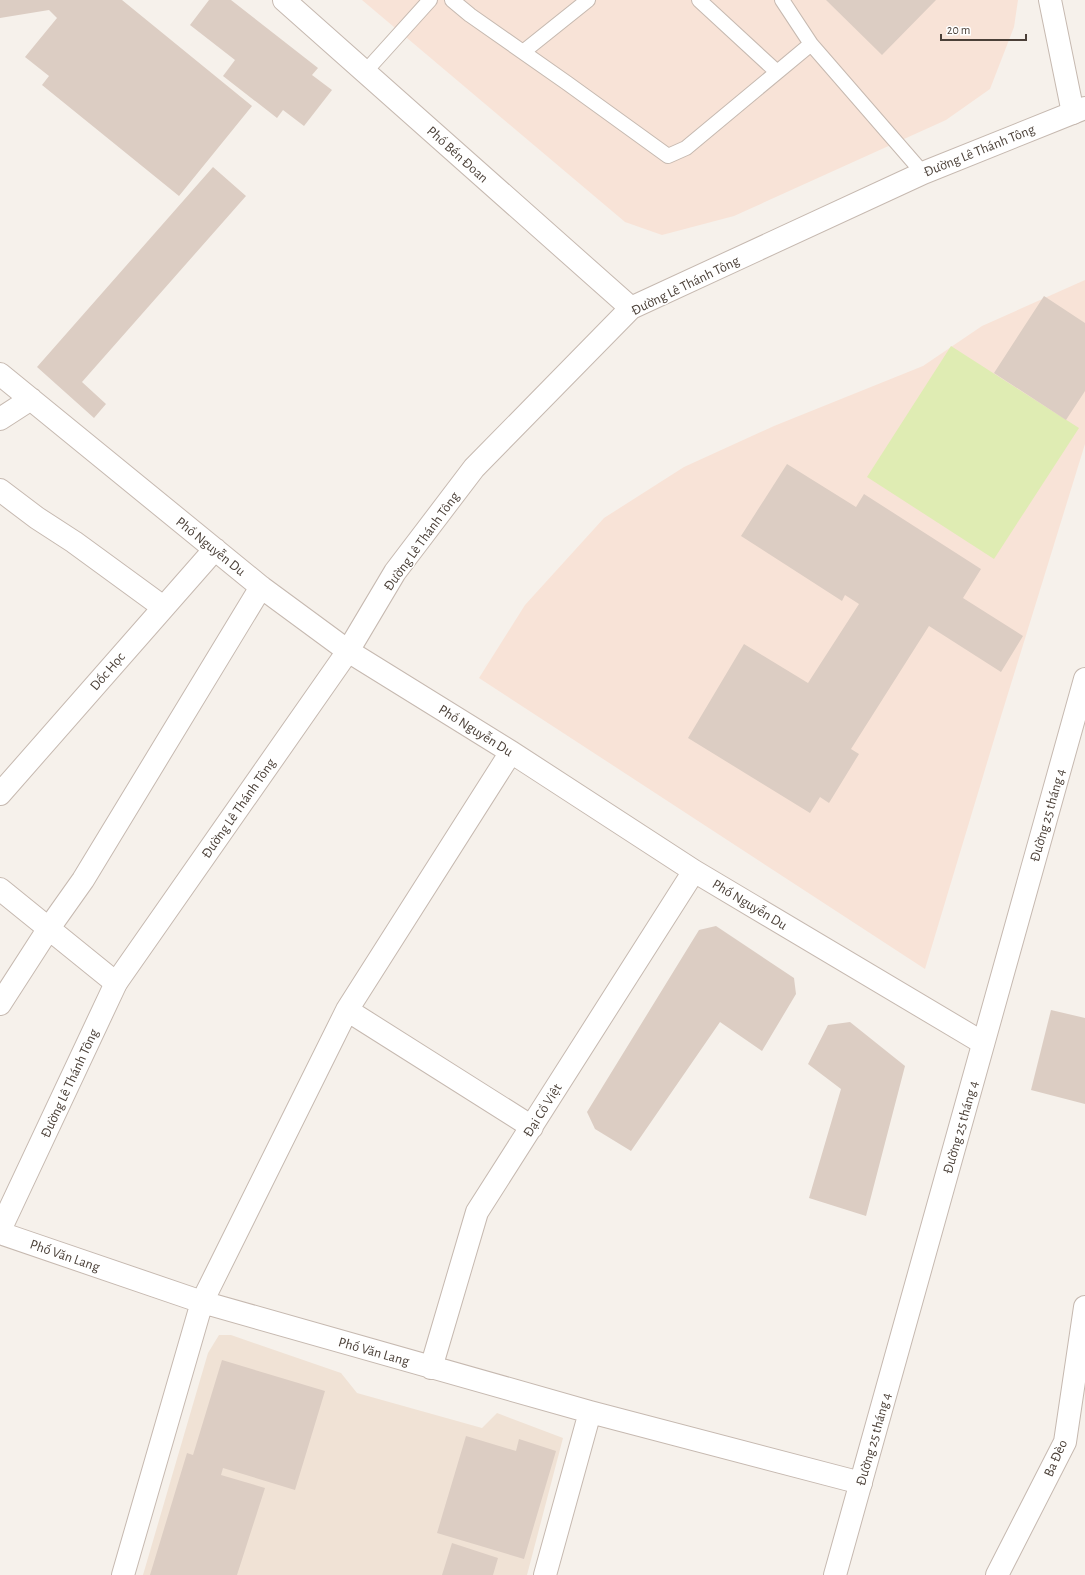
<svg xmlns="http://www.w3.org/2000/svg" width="1085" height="1575" font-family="'Alegreya Sans',sans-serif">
<rect width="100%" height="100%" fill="#f6f1eb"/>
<path fill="#f8e3d7" d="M362,0H1018L1014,27L990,89L946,120L734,216L662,235L625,222Z
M1085,280V444L1002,713L925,969L479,678L525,605L604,518L684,467L774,426L923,366L982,326Z"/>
<path fill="#f0e2d5" d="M219,1335H231L341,1373L357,1393L482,1428L497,1413L563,1438L527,1575H143L208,1353Z"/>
<path fill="#dfecb3" d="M951,346L1079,428L994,559L867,477Z"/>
<path fill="#dccdc3" d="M0,0H122L252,106L179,196L42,85L49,76L25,57L57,18L49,10L0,18Z
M209,0H231L318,68L312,75L332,90L304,126L283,110L277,118L223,76L235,60L190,25Z
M826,0H936L882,55Z
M213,167L246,196L82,382L106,404L94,418L37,367Z
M1044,296L1085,323V391L1066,420L994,373Z
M787,464L856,507L864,494L981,569L963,598L1023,636L1001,672L929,626L851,749L859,754L829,803L820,797L810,813L688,738L744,644L808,683L859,604L845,595L842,601L741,536Z
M716,926L794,978L796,994L762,1051L720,1022L631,1151L595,1129L587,1112L699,930Z
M1051,1010L1085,1018V1104L1031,1090Z
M850,1022L905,1066L866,1216L809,1198L841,1089L808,1064L828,1025Z
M222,1360L325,1391L295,1490L223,1468L221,1475L265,1488L237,1575H150L187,1453L193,1455Z
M466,1436L516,1451L519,1439L556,1451L524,1559L437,1533Z
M452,1543L498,1558L493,1575H442Z"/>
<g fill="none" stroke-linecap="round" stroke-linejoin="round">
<defs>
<path id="service" d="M452,0L470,15L567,83L668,156L686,148L811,44
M699,0L777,72
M782,0L811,44L923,173
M523,52L588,0
M365,72L430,0"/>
<path id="minor" d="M1050,0L1073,113
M0,374L261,587L348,651L511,752L694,871L983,1043
M0,419L31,399
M0,490L37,518L74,542L163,607
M0,794L215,549
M0,889L116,983
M0,1004L49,928L83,880L261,587
M347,1010L532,1127
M0,1233L202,1302L590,1412L861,1483
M431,1368L477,1212L694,871
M123,1575L202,1302L347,1010L511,752
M545,1575L590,1412
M997,1575L1065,1442L1085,1307"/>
<path id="tertiary" d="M284,0L631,308
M0,1230L116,983L348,651L395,572L474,468L631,308L923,173L1085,108
M835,1575L1085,679"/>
</defs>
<use href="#service" stroke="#c6b9b0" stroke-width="16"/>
<use href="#minor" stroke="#c6b9b0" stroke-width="24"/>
<use href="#tertiary" stroke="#c6b9b0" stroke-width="24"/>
<use href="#service" stroke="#fff" stroke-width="14"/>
<use href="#minor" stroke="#fff" stroke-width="22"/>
<use href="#tertiary" stroke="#fff" stroke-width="22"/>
</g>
<g text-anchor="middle" stroke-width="3" stroke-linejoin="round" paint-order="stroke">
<g font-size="14" fill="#4b4038" stroke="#fff">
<text transform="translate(979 150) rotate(-22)" y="5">Đường Lê Thánh Tông</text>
<text transform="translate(458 154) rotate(42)" y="5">Phố Bến Đoan</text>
<text transform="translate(685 285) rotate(-26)" y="5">Đường Lê Thánh Tông</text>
<text transform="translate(421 541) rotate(-54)" y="5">Đường Lê Thánh Tông</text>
<text transform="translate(211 546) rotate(39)" y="5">Phố Nguyễn Du</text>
<text transform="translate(107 671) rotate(-49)" y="5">Dốc Học</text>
<text transform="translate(476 730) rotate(32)" y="5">Phố Nguyễn Du</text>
<text transform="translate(238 808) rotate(-55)" y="5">Đường Lê Thánh Tông</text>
<text transform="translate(1047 815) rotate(-74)" y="5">Đường 25 tháng 4</text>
<text transform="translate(750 904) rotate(31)" y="5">Phố Nguyễn Du</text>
<text transform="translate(69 1083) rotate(-65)" y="5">Đường Lê Thánh Tông</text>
<text transform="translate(542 1110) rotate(-58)" y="5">Đại Cồ Việt</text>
<text transform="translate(960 1127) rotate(-74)" y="5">Đường 25 tháng 4</text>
<text transform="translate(65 1255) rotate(19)" y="5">Phố Văn Lang</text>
<text transform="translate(374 1351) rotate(16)" y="5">Phố Văn Lang</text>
<text transform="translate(873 1439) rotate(-74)" y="5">Đường 25 tháng 4</text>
<text transform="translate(1055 1458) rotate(-66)" y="5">Ba Đèo</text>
</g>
</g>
<path d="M941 34v6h85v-6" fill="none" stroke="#4b4038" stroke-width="2"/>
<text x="947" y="34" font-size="12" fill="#4b4038" stroke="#ffffff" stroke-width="3" paint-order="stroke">20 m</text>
</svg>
